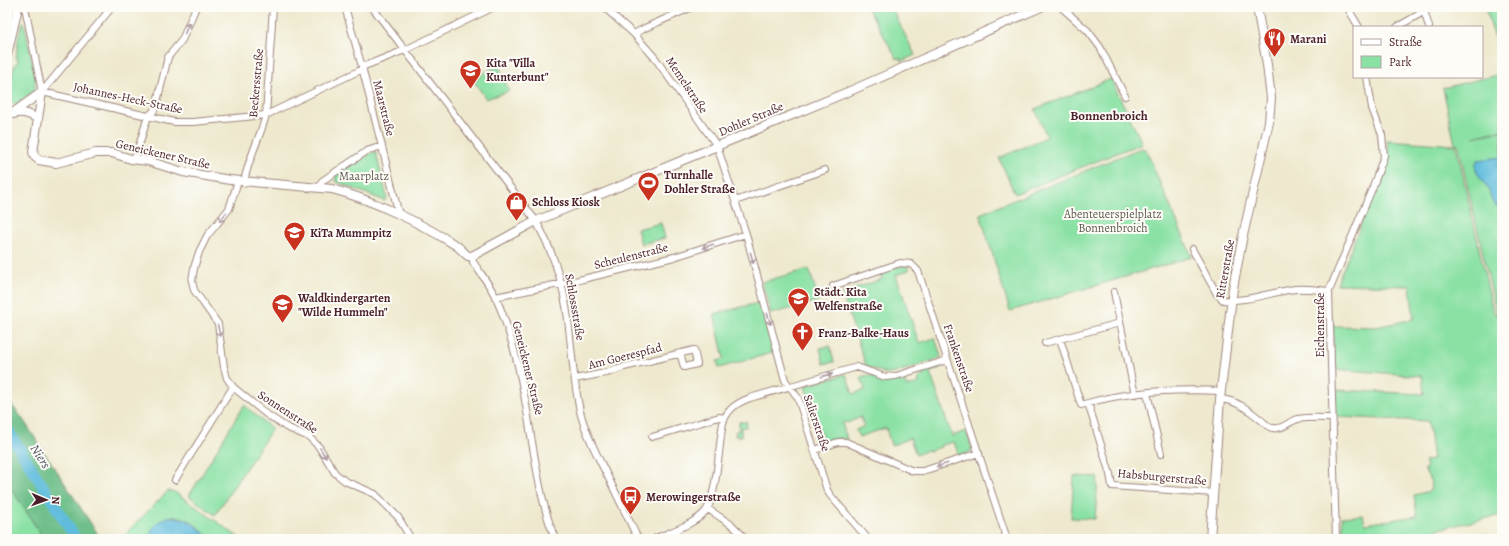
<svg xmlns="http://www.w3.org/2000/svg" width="1509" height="546" font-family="Alegreya,serif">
<rect width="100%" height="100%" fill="#fdfcf7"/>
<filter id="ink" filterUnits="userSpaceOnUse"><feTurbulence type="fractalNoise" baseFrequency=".025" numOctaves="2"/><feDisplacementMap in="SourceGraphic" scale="8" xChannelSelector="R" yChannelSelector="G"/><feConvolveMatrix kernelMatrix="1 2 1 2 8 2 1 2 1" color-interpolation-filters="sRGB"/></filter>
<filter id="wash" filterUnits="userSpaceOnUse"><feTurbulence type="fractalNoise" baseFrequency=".012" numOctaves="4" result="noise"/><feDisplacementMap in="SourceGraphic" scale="16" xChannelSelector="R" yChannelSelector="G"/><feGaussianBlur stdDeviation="0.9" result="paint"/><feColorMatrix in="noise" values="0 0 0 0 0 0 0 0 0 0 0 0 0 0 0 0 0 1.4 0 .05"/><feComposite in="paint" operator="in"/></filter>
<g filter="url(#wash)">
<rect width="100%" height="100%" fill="#eee9ce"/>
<path fill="#8ae1a4" stroke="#6a8068" d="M867,7H891L915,55L902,61L900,58L897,59Z
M1485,7H1497V10L1502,15V72L1501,57Z
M24,22L36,80L35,81V88C33,92 19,104 14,104C11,104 10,102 8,101L7,95L15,64H17L18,58H16L18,40L22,23Z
M499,66L509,91L486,99L474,81L487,71Z
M1501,74L1502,81V130L1473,137L1502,131V321L1497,315L1458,144H1456L1493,311L1502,323V515L1402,537V539H1343L1342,517L1363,515L1365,524L1417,516L1414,495L1430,491L1431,482L1424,469L1427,467L1425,461L1433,460L1428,421L1336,417L1335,390L1424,394L1422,376L1334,369L1333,326L1376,327L1414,319L1410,286L1337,284L1387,160L1388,150L1387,140L1455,145L1443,88Z
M1111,79L1142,143L1015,194L999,158L1047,137L1035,109Z
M1141,148L1146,150L1192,257L1010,311L980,214Z
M373,152L376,153L387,197L385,201L335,181L336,175Z
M661,223L665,238L641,244L637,229Z
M899,266H907L909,270L896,275L919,343L935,338L941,356L938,359L892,374L884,373L866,366L842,293L882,279L880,272Z
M809,269L819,301L771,314L762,282Z
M762,302L775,352L719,368L717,361L724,359L714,314Z
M830,346L834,362L824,364L820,348Z
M940,365L939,369L930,372L950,431L952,436L966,431L972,449L970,452L959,456L954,442L941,445V447L929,451L928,450L916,455L910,438L895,444L891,445L886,428L859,437L856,430L864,426L861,417L847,423L846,422L842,423L847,439L837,438L824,443L805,386L846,374L853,394L865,390L861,377C875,372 881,383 899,378L901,383L905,382L907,387L919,383L918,378L924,375L923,371Z
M244,405L272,429L215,515L189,496Z
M739,422H747L746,427H741V436H735L736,431L739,430Z
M1074,476L1098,477L1095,519L1071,518Z
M7,482L44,539H7Z
M168,491L175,492L241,539H210C203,533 196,524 188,520C171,511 152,520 150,539H120Z"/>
<path fill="#6fbf8a" stroke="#5c6f5a" d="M7,399L22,418L101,539H44L7,482Z"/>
<path fill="#5fbcdd" stroke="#546e84" d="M1502,157V163L1497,164V167L1502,173V206L1500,207C1488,204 1493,196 1487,187C1483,180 1470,169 1478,160Z
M167,517C189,516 195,525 210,539H150C151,528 156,522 167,517Z"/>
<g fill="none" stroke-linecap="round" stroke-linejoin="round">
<path stroke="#5fbcdd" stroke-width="11" d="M7,429L76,539"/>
</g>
</g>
<g filter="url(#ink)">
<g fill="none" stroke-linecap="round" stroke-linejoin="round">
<defs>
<path id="minor" d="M25,7L42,92
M345,7L362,67L399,215
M372,7L536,221C551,248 561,276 566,306C572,342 572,379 581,415C586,434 596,453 605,471C616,493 627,516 638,539
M604,7L634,34L655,58L717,146L746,234L785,380L798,398L827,490L830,495L868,539
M1061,7L1088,31L1100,47L1125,96
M1347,7L1359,27
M1424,11L1429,27
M1397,27L1432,7
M634,34L645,28L692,7
M362,67L405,50L494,7
M42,92L174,122H193L266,115L363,69
M42,92L112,7
M135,159L148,116L153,112L156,106L168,57L182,40L196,7
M238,181L229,209L207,236L199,252L194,268L192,281L194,290L218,324L224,367L227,378L233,387L266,414L286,427L309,437L319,447L335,473L345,481L375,494L398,517L411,539
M244,182C248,159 260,138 266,115L273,7
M320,187L322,181L367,151L382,146
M735,201L825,170
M1192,249L1217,294L1223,300C1247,302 1271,292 1295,289C1306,288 1318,290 1329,291
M472,256L473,262C481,274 490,285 496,298C515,341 524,389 531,436C537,471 542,506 555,539
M833,286L900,263L911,264L918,271L1007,539
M1114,292L1133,386L1136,394
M495,297L579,280L674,257L746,234
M1060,339L1081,405L1088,403
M1045,343L1120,323
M575,379L610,372L624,367L694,350L697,364L684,367L680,353
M1147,393L1161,454
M1220,399C1236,400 1249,410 1261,420C1264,422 1269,428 1273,428C1283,430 1289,421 1298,419C1310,417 1321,418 1332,418
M652,437L719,417L725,418
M815,450L838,442H846L913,471H923L979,453
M175,480L233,387
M1213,493L1112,486L1110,474L1088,403C1130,391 1177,389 1221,391
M708,509L732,525L746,539
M654,539C669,532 693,525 704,513C717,501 719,442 723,423C727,409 737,403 750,398L857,367L885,377L896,376L947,360
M1336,539L1329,291L1372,189L1384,156L1382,135L1372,108L1367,77"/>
<path id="major" d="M7,55L18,7
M42,92L33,152L35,157L39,160L56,163L96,153H112L131,159L148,161L183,172L230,180L332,189C373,200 421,223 457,246C461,249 464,253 468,256H472L536,221L850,91L1041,7
M13,114C23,111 29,114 38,119
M7,117L42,92
M1210,539L1220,399L1233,288L1242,240L1269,122L1271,98L1267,65L1257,7"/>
</defs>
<use href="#minor" stroke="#9c847c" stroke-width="8"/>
<use href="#major" stroke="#9c847c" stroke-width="10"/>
<use href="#minor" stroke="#fff" stroke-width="6"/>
<use href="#major" stroke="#fff" stroke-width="8"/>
</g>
<defs><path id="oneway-shaft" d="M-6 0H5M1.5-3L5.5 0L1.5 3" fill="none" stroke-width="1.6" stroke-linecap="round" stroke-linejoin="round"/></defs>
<g stroke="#ae9aa0">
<use href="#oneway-shaft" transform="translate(187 28) rotate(-67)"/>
<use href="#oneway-shaft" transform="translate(223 217) rotate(129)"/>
<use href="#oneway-shaft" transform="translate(708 246) rotate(162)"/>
<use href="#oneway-shaft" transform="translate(752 258) rotate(75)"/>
<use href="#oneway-shaft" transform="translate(769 319) rotate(74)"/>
<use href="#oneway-shaft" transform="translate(219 331) rotate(77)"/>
<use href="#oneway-shaft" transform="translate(827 375) rotate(-16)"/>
<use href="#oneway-shaft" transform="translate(323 453) rotate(59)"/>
<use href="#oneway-shaft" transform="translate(942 465) rotate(162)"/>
</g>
</g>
<defs>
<symbol id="restaurant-pin" viewBox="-11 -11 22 30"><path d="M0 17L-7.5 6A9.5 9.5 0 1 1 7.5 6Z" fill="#c8321e" stroke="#fdfcf7"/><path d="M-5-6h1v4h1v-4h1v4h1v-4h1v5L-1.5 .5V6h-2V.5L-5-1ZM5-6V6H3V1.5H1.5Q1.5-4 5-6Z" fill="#fff"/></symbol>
<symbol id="school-pin" viewBox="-11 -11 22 30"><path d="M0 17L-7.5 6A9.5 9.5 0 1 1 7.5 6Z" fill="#c8321e" stroke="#fdfcf7"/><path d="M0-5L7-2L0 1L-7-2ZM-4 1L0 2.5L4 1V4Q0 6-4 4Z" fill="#fff"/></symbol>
<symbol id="stadium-pin" viewBox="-11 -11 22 30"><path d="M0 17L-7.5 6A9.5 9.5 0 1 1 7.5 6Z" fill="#c8321e" stroke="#fdfcf7"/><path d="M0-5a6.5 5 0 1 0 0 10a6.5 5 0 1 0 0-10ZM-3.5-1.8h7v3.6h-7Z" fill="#fff"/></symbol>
<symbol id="shop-pin" viewBox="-11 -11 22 30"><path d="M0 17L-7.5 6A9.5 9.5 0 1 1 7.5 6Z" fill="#c8321e" stroke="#fdfcf7"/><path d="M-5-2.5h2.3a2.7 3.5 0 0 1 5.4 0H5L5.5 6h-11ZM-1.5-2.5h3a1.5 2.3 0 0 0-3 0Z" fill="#fff"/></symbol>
<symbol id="church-pin" viewBox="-11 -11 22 30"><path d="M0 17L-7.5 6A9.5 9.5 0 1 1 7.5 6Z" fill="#c8321e" stroke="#fdfcf7"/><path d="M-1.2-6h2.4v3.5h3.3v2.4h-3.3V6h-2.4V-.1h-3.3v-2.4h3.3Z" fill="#fff"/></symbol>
<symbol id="bus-pin" viewBox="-11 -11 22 30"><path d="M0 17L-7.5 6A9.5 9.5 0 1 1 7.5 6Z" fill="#c8321e" stroke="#fdfcf7"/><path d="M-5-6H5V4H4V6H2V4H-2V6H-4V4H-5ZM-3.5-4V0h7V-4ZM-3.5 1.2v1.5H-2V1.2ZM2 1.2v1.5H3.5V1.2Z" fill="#fff"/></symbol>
</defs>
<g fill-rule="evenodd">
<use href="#restaurant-pin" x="1262" y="26" width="25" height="34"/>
<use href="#school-pin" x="458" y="58" width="25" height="34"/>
<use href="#stadium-pin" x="636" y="170" width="25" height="34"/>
<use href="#shop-pin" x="504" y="190" width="25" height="34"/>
<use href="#school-pin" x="282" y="220" width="25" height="34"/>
<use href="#school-pin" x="786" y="286" width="25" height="34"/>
<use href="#school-pin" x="270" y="292" width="25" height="34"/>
<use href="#church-pin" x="790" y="320" width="25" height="34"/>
<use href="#bus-pin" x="618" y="484" width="25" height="34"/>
</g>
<g text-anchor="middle" stroke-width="4" stroke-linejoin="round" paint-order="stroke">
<g font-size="12" font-weight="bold" fill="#4a1f2b" stroke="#fdfcf7" text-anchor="start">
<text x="1290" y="43">Marani</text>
<text x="486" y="67">Kita "Villa<tspan x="486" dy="14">Kunterbunt"</tspan></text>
<text x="664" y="179">Turnhalle<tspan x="664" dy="14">Dohler Straße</tspan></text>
<text x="532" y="206">Schloss Kiosk</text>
<text x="310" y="237">KiTa Mummpitz</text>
<text x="814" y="296">Städt. Kita<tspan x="814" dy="14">Welfenstraße</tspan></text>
<text x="298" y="302">Waldkindergarten<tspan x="298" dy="14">"Wilde Hummeln"</tspan></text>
<text x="818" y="337">Franz-Balke-Haus</text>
<text x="646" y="501">Merowingerstraße</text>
</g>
<g font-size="12" fill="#4a1f2b" stroke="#fdfcf7">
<text transform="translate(256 83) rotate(-85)" y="4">Beckersstraße</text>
<text transform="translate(687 85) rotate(56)" y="4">Memelstraße</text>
<text transform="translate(128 98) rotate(12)" y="4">Johannes-Heck-Straße</text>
<text transform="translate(384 108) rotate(76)" y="4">Maarstraße</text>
<text transform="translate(751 119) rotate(-23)" y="4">Dohler Straße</text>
<text transform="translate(163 154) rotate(13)" y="4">Geneickener Straße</text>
<text transform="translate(631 256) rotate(-14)" y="4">Scheulenstraße</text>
<text transform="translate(1225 269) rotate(-80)" y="4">Ritterstraße</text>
<text transform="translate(575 307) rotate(80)" y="4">Schlossstraße</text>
<text transform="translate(1320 325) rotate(-90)" y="4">Eichenstraße</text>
<text transform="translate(625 356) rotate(-14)" y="4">Am Goerespfad</text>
<text transform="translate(959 358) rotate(71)" y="4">Frankenstraße</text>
<text transform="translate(528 368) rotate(76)" y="4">Geneickener Straße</text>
<text transform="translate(288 412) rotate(33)" y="4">Sonnenstraße</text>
<text transform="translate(817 423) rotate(71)" y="4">Salierstraße</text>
<text transform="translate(1162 477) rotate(5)" y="4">Habsburgerstraße</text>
</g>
<g font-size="12" fill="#5d594f" stroke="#fdfcf7">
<text x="364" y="180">Maarplatz</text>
<text x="1113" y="218">Abenteuerspielplatz<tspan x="1113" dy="14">Bonnenbroich</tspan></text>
</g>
<g font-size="13" font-weight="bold" fill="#4a1f2b" stroke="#fdfcf7">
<text x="1109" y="120">Bonnenbroich</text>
</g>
<g font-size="13" font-style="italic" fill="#515669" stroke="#fdfcf7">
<text transform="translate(41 456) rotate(58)" y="5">Niers</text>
</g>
</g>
<rect width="1509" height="546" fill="none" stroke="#fdfcf7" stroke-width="24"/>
<rect x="1353" y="26" width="130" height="52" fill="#fdfcf7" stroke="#b5a4a5"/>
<rect x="1361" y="39" width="20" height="6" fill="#ffffff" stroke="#b5a4a5"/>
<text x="1389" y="46" font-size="12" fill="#4a1f2b">Straße</text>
<rect x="1361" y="56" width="20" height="12" fill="#8ae1a4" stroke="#b5a4a5"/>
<text x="1389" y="66" font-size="12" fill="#4a1f2b">Park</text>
<g transform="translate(46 500) rotate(92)" stroke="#fdfcf7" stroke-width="3" paint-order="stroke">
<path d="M0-3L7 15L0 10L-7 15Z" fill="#4a1f2b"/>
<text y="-6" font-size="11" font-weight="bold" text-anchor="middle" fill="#4a1f2b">N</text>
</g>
</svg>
